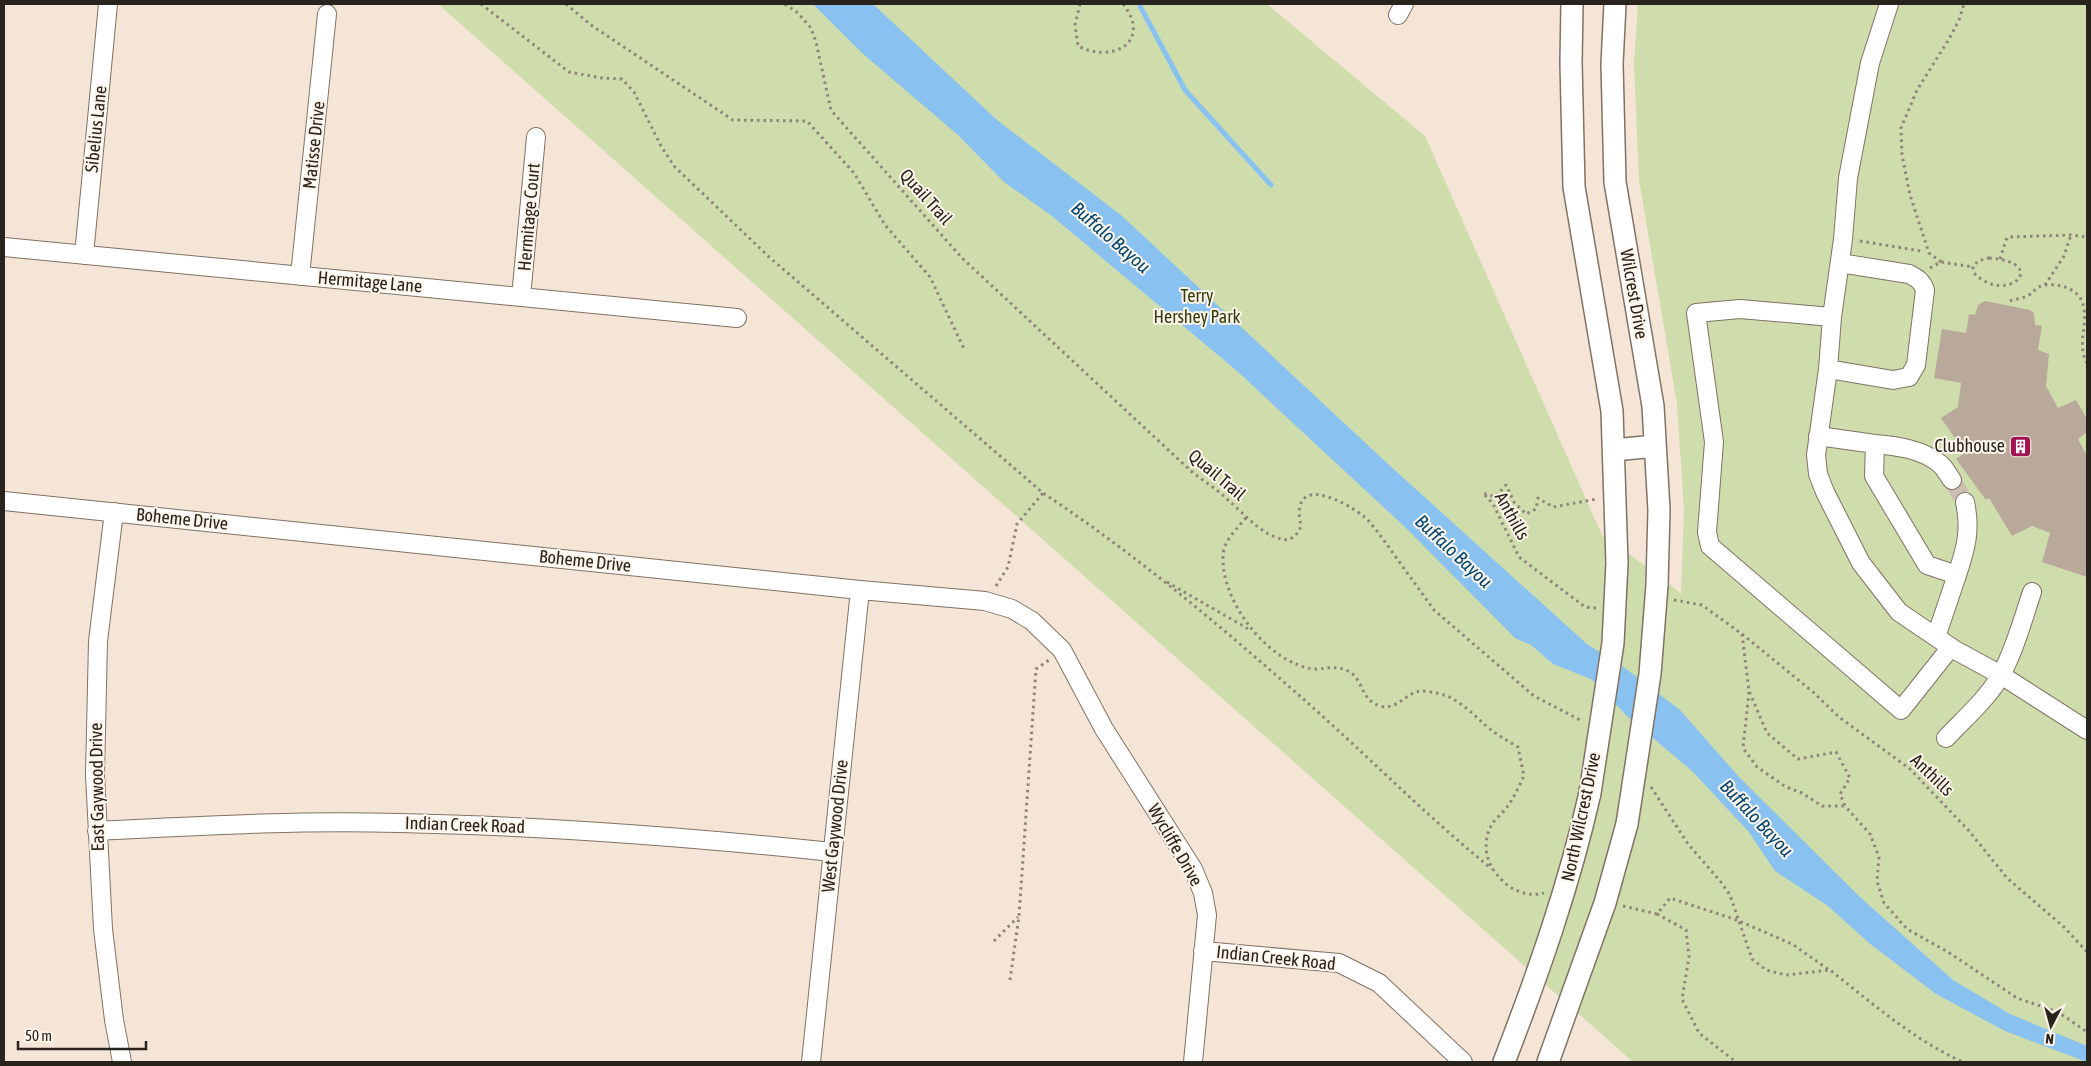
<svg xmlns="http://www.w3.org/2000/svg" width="2091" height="1066" font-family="'Asap Condensed',sans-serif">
<rect width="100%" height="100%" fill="#f5e5d6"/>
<path fill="#cfdcac" d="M438,4H1267L1425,136L1602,535L1657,574L1681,594L1684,510L1677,404L1639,180L1634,63L1638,4H2087V1062H1633Z"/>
<path fill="#89c2f0" d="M813,4H873L997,120L1122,216L1388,464L1588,645L1617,662L1680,710L1740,778L1860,897L1953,980L2010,1014L2087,1046V1062L2005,1031L1936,994L1869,943L1828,906L1775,871L1748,831L1692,771L1628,717L1591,679L1553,664L1531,645L1515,638L1406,528L1237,371L1052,216L1004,182L958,135L862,53Z"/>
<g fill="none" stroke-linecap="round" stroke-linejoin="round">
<path stroke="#89c2f0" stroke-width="5" d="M1139,4L1185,90L1271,185"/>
</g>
<path fill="#b8a99b" d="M1985,301L2030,310L2034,313L2035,325L2042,326L2038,350L2049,354L2046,386L2058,408L2076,400L2087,419V432L2078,439L2087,456V577L2042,562L2050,533L2032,526L2012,536L1989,498L1986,500L1956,459L1965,453L1941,418L1958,407L1961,383L1934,378L1942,329L1966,333L1969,314L1975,315L1978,305Z"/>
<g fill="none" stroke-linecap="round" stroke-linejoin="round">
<path stroke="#ccbeb1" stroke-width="18" stroke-dasharray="18 9" stroke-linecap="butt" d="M1952,480L1965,502"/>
<defs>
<path id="minor" d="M1889,4L1870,63L1848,178L1843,239L1832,317L1828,369L1816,455L1818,474L1825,492L1861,563L1899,612L1955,650L2001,675L2087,730
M1398,15L1404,4
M4,247L737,318
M84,255L108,4
M300,276L327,14
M521,297L536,137
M1832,317L1740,309L1696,313L1714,442L1707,532L1710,546L1901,710L1951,647
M1828,369L1893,380L1909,377L1916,365L1925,290C1922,281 1917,278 1909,274L1840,263
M1818,436L1875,444L1874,476L1927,565L1957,575L1936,637
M1875,444C1897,446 1922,449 1940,464C1945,468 1948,475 1952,480
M4,501L860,590L985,601L1012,609L1032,621L1062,650L1104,729L1193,869L1203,893L1207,915L1193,1062
M114,512L98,641L95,775L103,929L114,1020L122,1062
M1957,575C1966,548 1971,530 1965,502
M1946,738C1964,719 1988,698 2001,675C2015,649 2023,619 2032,592
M97,831C197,826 298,820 399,823C543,826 688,837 832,852
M1203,951L1339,963L1379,983L1463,1062
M811,1062L860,590"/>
<path id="major" d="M1572,4L1571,63L1574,187L1612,411L1617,563
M1615,4L1612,64L1615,182L1653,406L1659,510L1657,585
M1614,450L1655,446
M1504,1062C1538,974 1569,886 1590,793
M1548,1062L1605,903L1627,824"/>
</defs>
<use href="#minor" stroke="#807264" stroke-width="20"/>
<use href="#major" stroke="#807264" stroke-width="24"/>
<path stroke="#8f847a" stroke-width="3" stroke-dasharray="2.5 4" stroke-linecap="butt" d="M481,4L569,72L602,78L622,79L634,92L661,146L674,166L768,256L1043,493C1134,553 1218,624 1301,697C1365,753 1425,815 1492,869
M566,4L591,25L733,120L807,121L854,173L885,225L930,277L965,351
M785,4L798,13L811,28L816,42L831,110L845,126L962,258L1191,471C1203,481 1217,489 1228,500C1246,515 1264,539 1289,540C1309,527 1296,522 1300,506C1307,478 1356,509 1367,519C1371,523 1374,528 1377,531L1434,610L1534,696L1582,721
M1080,4L1075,25L1078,46C1112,64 1153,42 1123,4
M1860,241L1921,251
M1989,258C2052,262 2007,307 1974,273L1973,267L1978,261Z
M2000,259L2006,240L2008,237L2071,235L2087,237
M1941,262L1929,253L1910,195L1902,155L1901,128L1917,90L1949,39L1959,20L1964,4
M1930,268L1941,262L1973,267
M2045,285L2064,256L2071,235
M2010,301C2016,299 2024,298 2029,295C2035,291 2037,286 2045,285C2062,283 2082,290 2084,309C2087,328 2077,345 2087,363
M1246,518C1237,528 1223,542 1223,556C1221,597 1259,649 1296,664C1301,666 1309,669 1314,669C1326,669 1336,665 1348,671C1364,679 1360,700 1380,706C1397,711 1406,692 1421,691C1427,691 1438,693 1444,695C1459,700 1472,713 1484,724C1494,733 1506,740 1518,747L1524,776C1519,786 1514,798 1507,807C1503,813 1496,818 1492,824C1480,846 1487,867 1505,883C1515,892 1531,897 1544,893
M1167,582L1250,630
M996,586L1008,567L1017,524L1043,493
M1674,600L1702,605L1742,634L1749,691L1767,733L1798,759L1836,752L1850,778L1840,794L1845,806L1870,834L1879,857L1877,881L1884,903L1907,929L1948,952L2017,998L2058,1012L2087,1032
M1596,608L1585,607L1519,557L1493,504L1483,493L1495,497L1506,485L1514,502L1526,514L1536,509L1538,498L1553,507L1597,499
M1742,634L1813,692L1839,717L1910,769L1969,831L2008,879L2064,927L2087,952
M1749,692L1743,748L1757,767L1786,787L1802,793L1822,806H1845
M1651,787L1688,844L1721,882L1730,895L1752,959L1766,970L1786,975L1830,970C1873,1004 1914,1040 1963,1062
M1623,906L1657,914L1670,898L1737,920L1792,944L1829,970
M1657,914L1686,930L1689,957L1682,999L1699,1033L1736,1062
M994,941L1018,917
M1010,980L1019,916L1036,669L1049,660"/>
<use href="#minor" stroke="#fff" stroke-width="18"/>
<use href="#major" stroke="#fff" stroke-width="21"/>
<defs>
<path id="major-bridge" d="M1590,793L1613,643L1617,563
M1627,824L1650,674L1657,585"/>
</defs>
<use href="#major-bridge" stroke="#807264" stroke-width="24" stroke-linecap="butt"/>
<use href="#major-bridge" stroke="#fff" stroke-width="21"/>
</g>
<defs>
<symbol id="building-square" viewBox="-11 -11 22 22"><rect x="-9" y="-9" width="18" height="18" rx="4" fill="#a41254" stroke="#fdf4ea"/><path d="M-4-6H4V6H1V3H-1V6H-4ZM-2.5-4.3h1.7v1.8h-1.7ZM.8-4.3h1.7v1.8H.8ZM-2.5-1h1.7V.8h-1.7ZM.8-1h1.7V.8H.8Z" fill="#fff"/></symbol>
</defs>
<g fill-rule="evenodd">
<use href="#building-square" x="2008" y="434" width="25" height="25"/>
</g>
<g text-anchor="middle" stroke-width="4" stroke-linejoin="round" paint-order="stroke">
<g font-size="18" fill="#28231d" stroke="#fdf4ea">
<text transform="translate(96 129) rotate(-84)" y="6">Sibelius Lane</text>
<text transform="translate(314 145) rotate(-84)" y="6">Matisse Drive</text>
<text transform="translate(926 197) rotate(48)" y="6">Quail Trail</text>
<text transform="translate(529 217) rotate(-85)" y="6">Hermitage Court</text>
<text transform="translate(370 282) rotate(5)" y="6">Hermitage Lane</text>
<text transform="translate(1634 294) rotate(80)" y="6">Wilcrest Drive</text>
<text transform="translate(1217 475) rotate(40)" y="6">Quail Trail</text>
<text transform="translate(1512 516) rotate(61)" y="6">Anthills</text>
<text transform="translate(182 519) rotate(6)" y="6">Boheme Drive</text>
<text transform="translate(585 561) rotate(6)" y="6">Boheme Drive</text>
<text transform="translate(1932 775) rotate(44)" y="6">Anthills</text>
<text transform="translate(97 787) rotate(-91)" y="6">East Gaywood Drive</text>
<text transform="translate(1581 817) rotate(-78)" y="6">North Wilcrest Drive</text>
<text transform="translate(465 825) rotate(2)" y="6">Indian Creek Road</text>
<text transform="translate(835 826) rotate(-84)" y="6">West Gaywood Drive</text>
<text transform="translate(1175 845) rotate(60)" y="6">Wycliffe Drive</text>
<text transform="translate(1276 958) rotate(6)" y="6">Indian Creek Road</text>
</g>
<g font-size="18" fill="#323c0a" stroke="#fdf4ea">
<text x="1197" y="302">Terry<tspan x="1197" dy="21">Hershey Park</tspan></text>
</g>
<g font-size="18" fill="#28231d" stroke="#fdf4ea" text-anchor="end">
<text x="2005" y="452">Clubhouse</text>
</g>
<g font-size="19" font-style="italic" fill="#004671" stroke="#fdf4ea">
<text transform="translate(1111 237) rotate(41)" y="7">Buffalo Bayou</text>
<text transform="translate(1454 551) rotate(43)" y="7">Buffalo Bayou</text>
<text transform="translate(1757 818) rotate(47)" y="7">Buffalo Bayou</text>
</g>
</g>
<rect width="2091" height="1066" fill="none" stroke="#28231d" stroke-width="10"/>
<g transform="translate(2051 1026) rotate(186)" stroke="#fdf4ea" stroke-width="4" paint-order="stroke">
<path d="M0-4L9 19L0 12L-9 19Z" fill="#28231d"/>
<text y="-8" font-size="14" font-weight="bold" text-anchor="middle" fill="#28231d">N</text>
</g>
<path d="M18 1041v8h128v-8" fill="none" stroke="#28231d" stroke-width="2.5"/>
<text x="25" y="1041" font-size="15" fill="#28231d" stroke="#fdf4ea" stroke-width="4" paint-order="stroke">50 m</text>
</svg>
